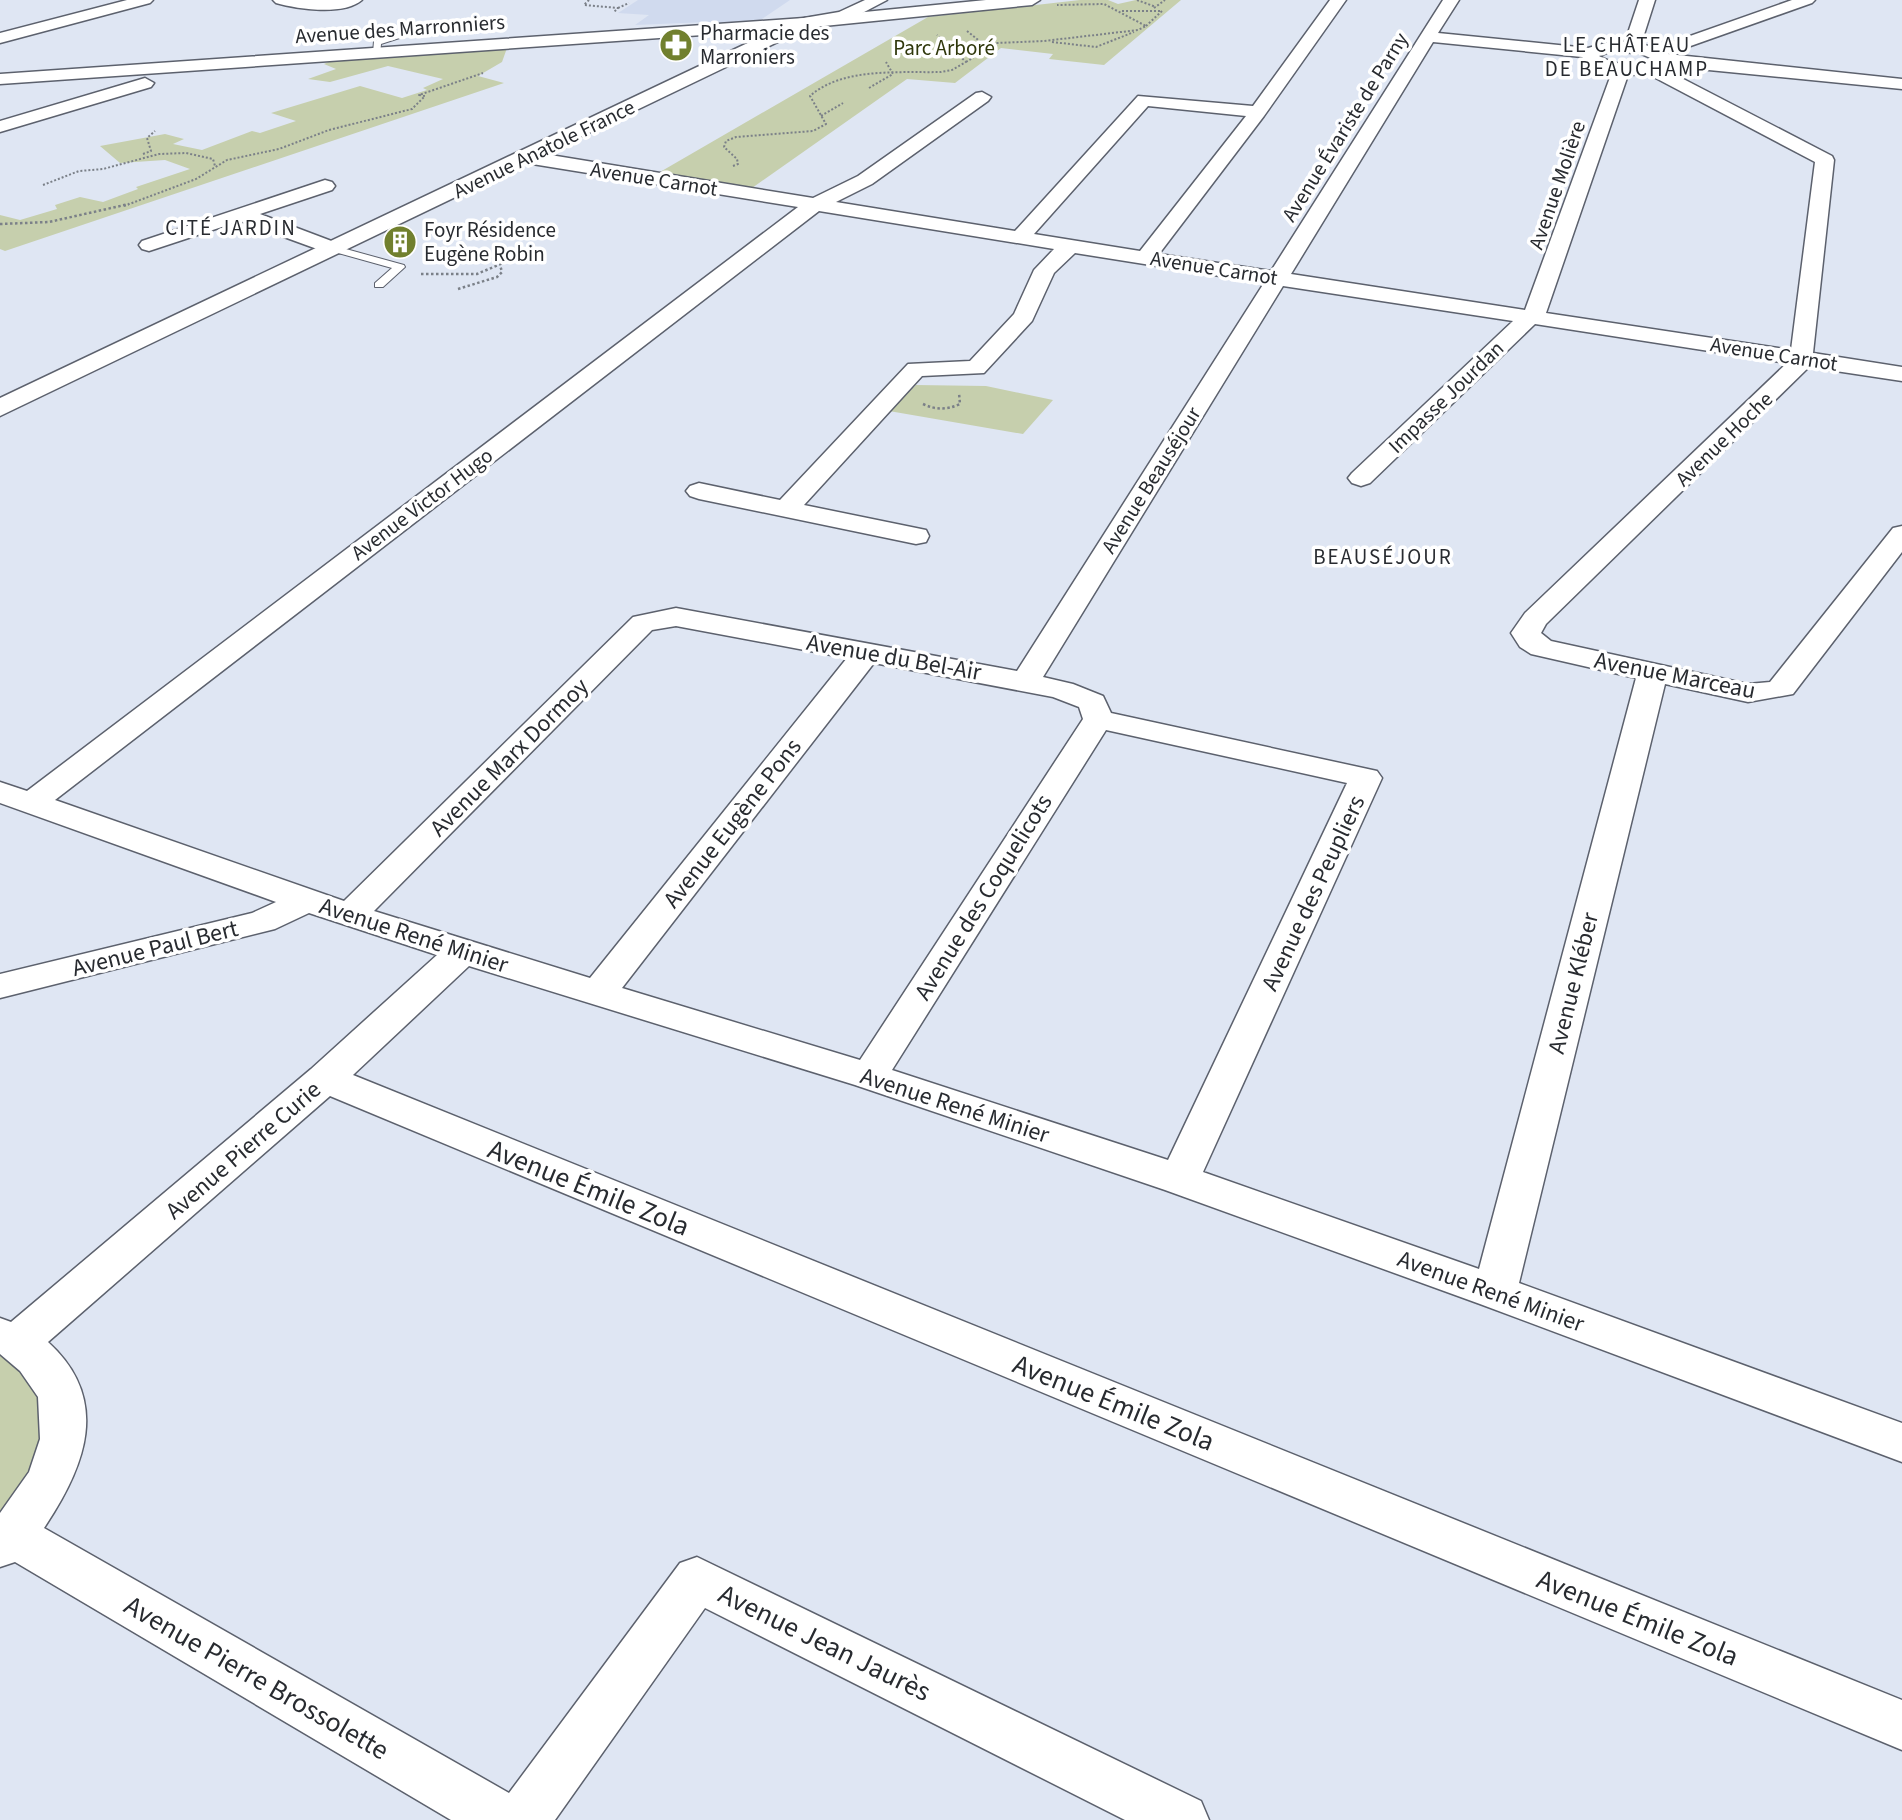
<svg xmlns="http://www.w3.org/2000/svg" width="1902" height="1820" font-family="'Source Sans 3',sans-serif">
<rect width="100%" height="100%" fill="#dfe6f3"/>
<path fill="#d0daee" d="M638,0H790L759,21L709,25L707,22L635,25L649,15L618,13Z"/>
<path fill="#c6cfad" d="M1080,0H1108L1118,4L1136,0H1181L1104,65L1049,59L1053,54L1001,48L955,83L907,79L752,188L660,172L928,17Z
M507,48L502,62L478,76L504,83L5,251L0,249V215L20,220L57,209L55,205L80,197L103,202L138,189L136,187L190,169L165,160L120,163L100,146L165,134L184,139L173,144L202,150L252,131L260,133L296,121L271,113L360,86L402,98L427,90L423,88L443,79L388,66L330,82L308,79L336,69L324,64L335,59Z
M916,385L986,386L1053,400L1023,434L889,411Z
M0,1350L41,1389L44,1448L0,1521Z"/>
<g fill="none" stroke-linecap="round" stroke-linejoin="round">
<defs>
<path id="service" d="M428,28L431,32L415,33L381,44L380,55L373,53L374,41L411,29Z
M335,246L404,265L405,267L383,287H375V283L392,268L331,251V247Z"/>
<path id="minor" d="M127,0H153L150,3L0,43V33Z
M273,0H362C344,16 297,9 276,3Z
M986,0H1040L1032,5L804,28L0,84V74L804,18Z
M1330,0H1346L1264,116L1159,254L1271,271L1443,0H1459L1438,33L1588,48L1609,42H1625L1639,0H1655L1641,44L1656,48L1792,0H1815L1812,3L1668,54L1902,79V89L1668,66L1664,69L1832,156L1834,160L1813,353L1902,367V381L1809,367L1546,624L1541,633L1551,641L1748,684L1770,682L1893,528L1902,526V552L1793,694L1748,702L1665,684L1519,1283L1902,1423V1462L1480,1304L1165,1190L855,1085L469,966L353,1075L1902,1700V1750L330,1096L48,1342C112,1400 85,1467 44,1528L509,1793L680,1563L697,1557L1201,1801L1209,1820H1125L705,1608L555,1820H451L15,1562L0,1567V1513L29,1472L40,1439L38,1397L20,1371L0,1354V1318L11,1322L311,1069L437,955L309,913L275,929L0,998V974L252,913L276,902L0,803V782L27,791L798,207L526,163L517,157L519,153L526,151L813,198L858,176L976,93L982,92L991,97L988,101L872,184L836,202L1015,231L1138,96L1253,106ZM1433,42L1582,57L1591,65L1612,72L1525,310L1291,274ZM1609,52L1639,53L1655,60C1638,69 1615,65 1599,56ZM1648,74L1815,162L1791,350L1546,313L1628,75ZM1148,106L1246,116L1140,251L1034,234ZM819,211L1054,249L1034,270L1014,314L970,361L908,364L780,500L699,483L690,486L686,491L690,496L699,499L916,544L926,542L929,536L926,530L804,505L922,376L984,373L1032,321L1054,273L1075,253L1264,283L1017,671L676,608L633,617L344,901L55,800ZM1283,286L1513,321L1352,473L1348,478L1352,483L1361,486L1370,483L1535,324L1787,363L1525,613L1511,633L1520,647L1531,654L1636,678L1479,1269L1203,1172L1382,778L1377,771L1111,713L1103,696L1073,684L1043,677ZM676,626L847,658L590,978L374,911L652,630ZM874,663L1053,697L1079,707L1083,719L860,1060L622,988ZM1106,730L1347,783L1168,1160L892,1070Z
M145,78L154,83L151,87L0,132V121Z
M325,180L332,182L335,186L332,190L260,214L342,245L345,249L342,253H328L240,221L149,251L142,249L139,245L142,241Z"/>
<path id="tertiary" d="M865,0H887L849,20L809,27L0,416V398L798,19L839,12Z"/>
</defs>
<use href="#service" stroke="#5c616d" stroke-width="2"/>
<use href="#minor" stroke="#5c616d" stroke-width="3"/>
<use href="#tertiary" stroke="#5c616d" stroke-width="3"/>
<path stroke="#7b8088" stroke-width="2" stroke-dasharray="2 2" stroke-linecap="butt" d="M589,0L584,5L618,8L614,12
M1137,0L1156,7
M618,8L629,3
M1154,8L1165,0
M1122,11H1162L1146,26
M967,31L982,43L992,44
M1052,42L1096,47L1134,32
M966,62L996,43L1044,41L1138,30L1146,26L1104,4L1057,5
M869,88L893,74L886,62
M821,116L843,103
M143,154L151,151L147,138L155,131
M733,166L738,164L737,159L724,147L726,141L736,137L813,131L826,124L810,96C842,67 901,73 941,72L952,70L966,62L937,35
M43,185L79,171L103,169L159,154L186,153L213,159L215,166
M124,206L196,179L227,160L279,149L329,130L412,109L425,96L419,95L483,73"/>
<path stroke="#7b8088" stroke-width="2.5" stroke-dasharray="2.5 2.5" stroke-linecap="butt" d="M0,224L49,222L129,204
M421,274H477L536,249
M458,289L497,277L502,272L500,265
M923,404C936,410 947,410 960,404L959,393"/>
<use href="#service" fill="#fff" fill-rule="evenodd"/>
<use href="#minor" fill="#fff" fill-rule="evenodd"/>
<use href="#tertiary" fill="#fff" fill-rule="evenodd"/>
</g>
<defs>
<symbol id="pharmacy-disc" viewBox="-11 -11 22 22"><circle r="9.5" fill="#71802e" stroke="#fff"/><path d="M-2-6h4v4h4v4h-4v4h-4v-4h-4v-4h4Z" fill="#fff"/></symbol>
<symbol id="building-disc" viewBox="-11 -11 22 22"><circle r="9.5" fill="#71802e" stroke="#fff"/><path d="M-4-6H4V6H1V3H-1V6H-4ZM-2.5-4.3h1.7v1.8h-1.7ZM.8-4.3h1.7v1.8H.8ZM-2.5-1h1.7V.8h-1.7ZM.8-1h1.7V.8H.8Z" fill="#fff"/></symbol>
</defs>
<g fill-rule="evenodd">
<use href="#pharmacy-disc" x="657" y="26" width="38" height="38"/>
<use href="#building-disc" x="381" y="223" width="38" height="38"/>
</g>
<g text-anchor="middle" stroke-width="7" stroke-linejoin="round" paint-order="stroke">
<g font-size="21" fill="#282b30" stroke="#fff">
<text transform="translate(400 29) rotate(-4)" y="7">Avenue des Marronniers</text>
<text transform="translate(1345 127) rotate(-58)" y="7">Avenue Évariste de Parny</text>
<text transform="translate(544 149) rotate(-26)" y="7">Avenue Anatole France</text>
<text transform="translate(654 179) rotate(9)" y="7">Avenue Carnot</text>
<text transform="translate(1557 185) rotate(-71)" y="7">Avenue Molière</text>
<text transform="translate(1214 268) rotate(9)" y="7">Avenue Carnot</text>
<text transform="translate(1774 354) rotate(9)" y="7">Avenue Carnot</text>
<text transform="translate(1446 397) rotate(-44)" y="7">Impasse Jourdan</text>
<text transform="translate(1724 439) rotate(-44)" y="7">Avenue Hoche</text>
<text transform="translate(1151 480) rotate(-58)" y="7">Avenue Beauséjour</text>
<text transform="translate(422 504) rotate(-37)" y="7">Avenue Victor Hugo</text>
</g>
<g font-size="21" fill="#282b30" stroke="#fff" text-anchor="start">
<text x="700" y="40">Pharmacie des<tspan x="700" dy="24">Marroniers</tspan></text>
<text x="424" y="237">Foyr Résidence<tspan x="424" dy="24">Eugène Robin</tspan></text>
</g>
<g font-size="21" letter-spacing="2" fill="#282b30" stroke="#fff">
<text x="1627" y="52">LE CHÂTEAU<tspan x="1627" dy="24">DE BEAUCHAMP</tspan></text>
<text x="231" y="235">CITÉ JARDIN</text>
<text x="1383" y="564">BEAUSÉJOUR</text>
</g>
<g font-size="21" fill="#2f370b" stroke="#fff">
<text x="944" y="55">Parc Arboré</text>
</g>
<g font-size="24" fill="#282b30" stroke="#fff">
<text transform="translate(894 657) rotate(10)" y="8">Avenue du Bel-Air</text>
<text transform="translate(1675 675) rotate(11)" y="8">Avenue Marceau</text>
<text transform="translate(509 757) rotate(-45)" y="8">Avenue Marx Dormoy</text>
<text transform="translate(732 823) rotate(-52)" y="8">Avenue Eugène Pons</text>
<text transform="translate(1313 893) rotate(-65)" y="8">Avenue des Peupliers</text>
<text transform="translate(983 897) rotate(-58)" y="8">Avenue des Coquelicots</text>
<text transform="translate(414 935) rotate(18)" y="8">Avenue René Minier</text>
<text transform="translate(155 948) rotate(-14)" y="8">Avenue Paul Bert</text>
<text transform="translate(1573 983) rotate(-76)" y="8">Avenue Kléber</text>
<text transform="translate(955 1105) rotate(18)" y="8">Avenue René Minier</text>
<text transform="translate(243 1150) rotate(-41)" y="8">Avenue Pierre Curie</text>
<text transform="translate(1491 1291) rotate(20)" y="8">Avenue René Minier</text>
</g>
<g font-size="28" fill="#282b30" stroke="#fff">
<text transform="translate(589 1187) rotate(22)" y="10">Avenue Émile Zola</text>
<text transform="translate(1114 1402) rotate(22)" y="10">Avenue Émile Zola</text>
<text transform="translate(1638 1617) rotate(22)" y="10">Avenue Émile Zola</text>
<text transform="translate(825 1642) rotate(26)" y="10">Avenue Jean Jaurès</text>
<text transform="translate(257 1677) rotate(30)" y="10">Avenue Pierre Brossolette</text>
</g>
</g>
</svg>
